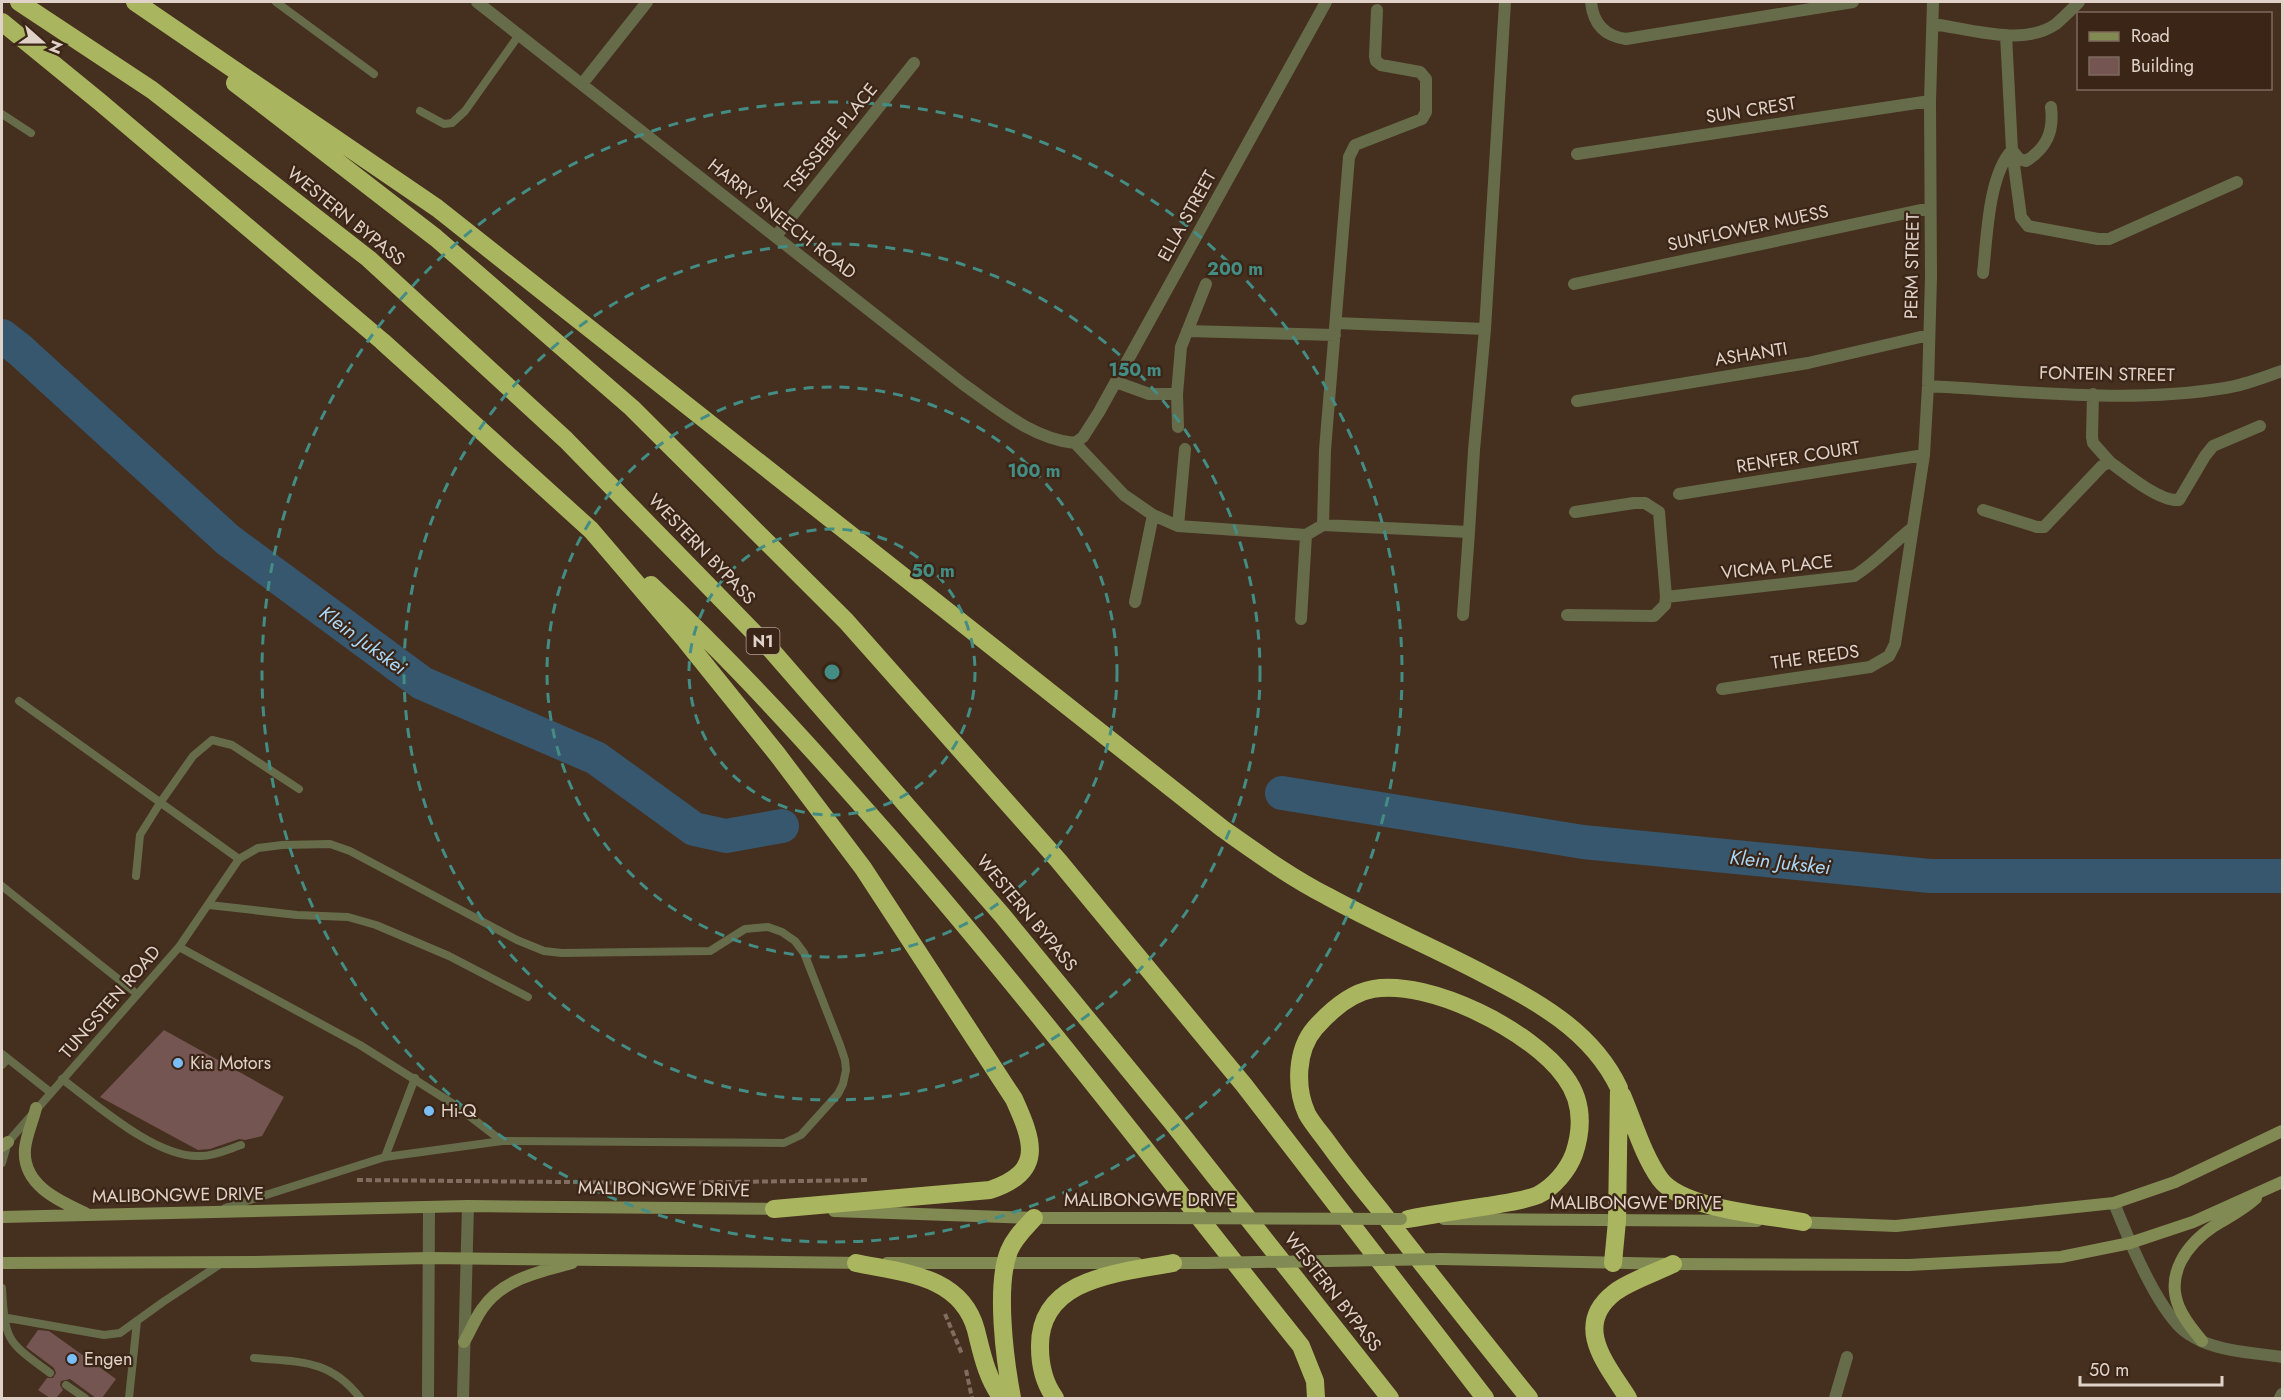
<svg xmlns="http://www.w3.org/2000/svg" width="2284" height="1400" font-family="Jost,sans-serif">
<rect width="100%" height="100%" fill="#452f1f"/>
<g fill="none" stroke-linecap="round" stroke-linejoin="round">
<path stroke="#36576d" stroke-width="34" d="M2,336L20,350L228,540L422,683L596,758L694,829L726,836L782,826
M1282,793L1583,842L1930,876H2282"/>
</g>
<path fill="#745552" d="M164,1030L284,1097L262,1136L245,1140L239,1139L210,1149L198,1150L100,1097Z
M38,1330L49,1331L116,1379L102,1398H96L70,1379L61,1381L60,1385L63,1390L56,1398H50L38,1390L47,1378H53L56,1373L54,1368L26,1347Z"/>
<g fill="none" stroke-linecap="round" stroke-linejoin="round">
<path stroke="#806d5f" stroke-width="4" stroke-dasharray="6 3" stroke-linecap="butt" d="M357,1180L662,1183L869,1180
M945,1314L962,1354
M966,1370L972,1398"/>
<path stroke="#666c4a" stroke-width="8" d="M276,2L374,74
M420,111L444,124L452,123L465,111L519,35
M2,114L31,133
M19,701L239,859
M136,876L140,835L160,803L193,756L212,740L232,745L299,789
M2,886L137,994
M209,905L297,915L348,917L376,925L449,956L528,997
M2,1054L50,1092
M2,1065L8,1059
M62,1079C97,1105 157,1159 201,1156C214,1156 229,1149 241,1145
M385,1157L415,1078
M2,1163L8,1142L179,947L239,859L258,848L282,845L330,844L350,851L517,940L544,951L562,953L710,951L745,929L768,927L782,932L795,941L804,953L840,1045L845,1060L846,1070L843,1084L838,1094L801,1135L784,1143L502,1141L455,1105L360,1045L179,947
M225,1208L385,1157L502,1141
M2,1288C5,1342 7,1341 50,1373
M2,1317L104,1335L120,1333L163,1302L222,1263
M254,1358C299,1362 330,1359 360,1398
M66,1385L85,1398
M129,1398L137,1321"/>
<path stroke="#666c4a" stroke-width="12" d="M477,2L963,384C997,408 1033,439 1075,443
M1591,2C1593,23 1604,36 1626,39L1853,2
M1933,24C1969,29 2024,47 2056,24C2064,17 2072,9 2079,2
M2006,35L2012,150L2021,217L2028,226L2098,239H2109L2237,182
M582,84L647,2
M1577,154L1930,101
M776,236L914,63
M1983,273C1987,238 1988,176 2012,150L2019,159L2026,161C2047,148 2054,131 2051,107
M1574,284L1930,208
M1336,323L1485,329
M1187,331L1335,335
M1116,382L1149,394H1177
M1928,386C2026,391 2128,404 2225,388C2245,385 2264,377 2282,371
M2093,394L2092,437L2093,443L2110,462
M1577,401L1808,363L1929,335
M1178,427L1177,394L1181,347L1206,284
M1075,443L1124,495L1153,515L1178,526L1306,535L1323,525L1469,532L1474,450L1485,329L1505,2
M1075,443L1083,437L1099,412L1326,2
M1679,494L1924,455
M1983,510L2037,527H2044L2102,466L2110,462C2126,474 2160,502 2179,500L2205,456L2213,446L2260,426
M1323,525L1325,450L1349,157L1355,145L1422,119L1426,112V79L1420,72L1381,65L1376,61L1375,56L1377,10
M1178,526L1185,449
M1666,597L1854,576C1874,564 1892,544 1911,529
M1135,602L1153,515
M1463,615L1469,532
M1567,615L1654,616L1665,605L1666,597L1659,512L1645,503H1634L1575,512
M1301,619L1306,535
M1722,689L1870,667L1889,656L1895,644L1924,455L1928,386L1931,277L1930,101L1933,2
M2114,1203C2128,1238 2155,1304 2182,1329C2186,1333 2195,1338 2201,1341C2226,1352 2256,1353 2282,1357
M428,1398L429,1207
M463,1398L468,1206
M1835,1398L1847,1357
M2280,1398L2282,1394"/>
<path stroke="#828a54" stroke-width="12" d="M36,1108C33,1121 26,1136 25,1149C22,1185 59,1201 85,1213
M2,1146L8,1142
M834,1211L1034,1218H1160
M2,1217L468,1206L780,1209
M1444,1219L1757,1221
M1795,1222L1896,1226L2114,1203L2175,1182L2282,1131
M1441,1259L1673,1264L1909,1265L2061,1257L2130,1243L2193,1222L2282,1182
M2,1263L255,1262L428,1258L864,1263
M887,1263H1137
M1166,1263H1204
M2202,1341C2194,1331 2184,1320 2179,1307C2165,1274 2187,1244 2214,1226C2229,1217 2243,1210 2256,1198
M464,1342C470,1332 475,1319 482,1309C502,1279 539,1272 572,1263"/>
<path stroke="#aab65f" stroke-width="18" d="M19,2L152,90L369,259L566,440L773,652L1002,915L1171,1121L1390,1398
M135,2L437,208L1223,829C1257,853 1290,877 1327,896C1376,923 1428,945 1478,971C1534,1000 1591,1029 1619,1088L1617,1221L1613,1263
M2,22L100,102L382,341L591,530L686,641L777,754L863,868L1014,1099C1033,1141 1045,1172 990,1190L774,1209
M235,83L436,238L632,408L846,621L1058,860L1244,1085L1485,1398
M651,585C737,665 816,753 893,841C1035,1005 1166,1177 1301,1346L1315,1381L1316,1398
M1622,1095C1634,1123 1643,1155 1660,1179C1682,1209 1766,1215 1803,1222
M1408,1219C1435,1214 1461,1210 1488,1206C1504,1203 1523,1201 1538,1195C1554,1187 1568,1170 1574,1154C1583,1127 1583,1101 1565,1077C1532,1031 1430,979 1373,989C1350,993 1330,1011 1315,1028C1296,1050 1295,1088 1307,1114C1312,1123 1319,1131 1325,1139C1343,1164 1362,1188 1381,1211C1430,1274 1479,1336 1529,1398
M856,1263C903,1273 961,1275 976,1330C982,1354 987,1379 1002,1398
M1012,1398C1005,1361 995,1286 1009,1251C1014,1238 1025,1228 1034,1218
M1055,1398C1044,1383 1040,1367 1040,1347C1039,1277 1121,1273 1173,1263
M1628,1398C1607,1365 1572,1326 1614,1293C1627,1282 1657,1272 1673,1264"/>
<path stroke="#828a54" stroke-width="12" d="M1160,1218L1401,1219
M1204,1263L1441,1259"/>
</g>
<g fill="none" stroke="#438d84" stroke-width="3" stroke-dasharray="10 8">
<circle cx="832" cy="672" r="143"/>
<circle cx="832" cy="672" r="285"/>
<circle cx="832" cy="672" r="428"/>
<circle cx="832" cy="672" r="570"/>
</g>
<g fill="#7abef8" stroke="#3b2516" stroke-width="2">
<circle cx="178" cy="1063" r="6"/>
<circle cx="429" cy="1111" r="6"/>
<circle cx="72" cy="1359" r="6"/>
</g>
<g text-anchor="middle" stroke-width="4.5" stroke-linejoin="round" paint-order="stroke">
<rect fill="#3b2516" stroke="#ae9e93" stroke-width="1.5" x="746.5" y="628" width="33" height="26" rx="4.5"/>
<g font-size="16" font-weight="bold" fill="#e0d2c8">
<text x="763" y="647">N1</text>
</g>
<g font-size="18" fill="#e0d2c8" stroke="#3b2516">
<text transform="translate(1751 110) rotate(-9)" y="6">SUN CREST</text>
<text transform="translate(831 138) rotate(-51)" y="6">TSESSEBE PLACE</text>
<text transform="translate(346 216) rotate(39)" y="6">WESTERN BYPASS</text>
<text transform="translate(1187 216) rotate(-61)" y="6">ELLA STREET</text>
<text transform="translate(782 219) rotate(38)" y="6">HARRY SNEECH ROAD</text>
<text transform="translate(1748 228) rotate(-12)" y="6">SUNFLOWER MUESS</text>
<text transform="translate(1912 266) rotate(-89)" y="6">PERM STREET</text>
<text transform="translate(1751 354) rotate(-9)" y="6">ASHANTI</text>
<text transform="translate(2107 374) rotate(1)" y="6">FONTEIN STREET</text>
<text transform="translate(1798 457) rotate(-9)" y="6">RENFER COURT</text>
<text transform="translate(702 549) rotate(46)" y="6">WESTERN BYPASS</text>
<text transform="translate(1777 567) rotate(-6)" y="6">VICMA PLACE</text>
<text transform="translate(1815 657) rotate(-8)" y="6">THE REEDS</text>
<text transform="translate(1027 913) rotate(50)" y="6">WESTERN BYPASS</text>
<text transform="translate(110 1002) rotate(-49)" y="6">TUNGSTEN ROAD</text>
<text transform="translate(664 1189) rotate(1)" y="6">MALIBONGWE DRIVE</text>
<text transform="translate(178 1195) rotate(-1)" y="6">MALIBONGWE DRIVE</text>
<text x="1150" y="1206">MALIBONGWE DRIVE</text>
<text x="1636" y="1209">MALIBONGWE DRIVE</text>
<text transform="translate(1333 1292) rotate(52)" y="6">WESTERN BYPASS</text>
</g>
<g font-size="18" fill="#e0d2c8" stroke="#3b2516" text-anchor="start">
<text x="190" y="1069">Kia Motors</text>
<text x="441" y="1117">Hi-Q</text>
<text x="84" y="1365">Engen</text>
</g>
<g font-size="20" font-style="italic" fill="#a9d7f8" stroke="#3b2516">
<text transform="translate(363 640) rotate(36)" y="7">Klein Jukskei</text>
<text transform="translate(1780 862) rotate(6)" y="7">Klein Jukskei</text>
</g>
</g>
<circle cx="832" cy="672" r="9" fill="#438d84" stroke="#3b2516" stroke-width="3"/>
<g font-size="18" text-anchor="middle" font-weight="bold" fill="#438d84" stroke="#3b2516" stroke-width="4.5" stroke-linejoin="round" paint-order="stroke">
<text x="1235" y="275">200 m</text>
<text x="1135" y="376">150 m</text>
<text x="1034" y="477">100 m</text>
<text x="933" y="577">50 m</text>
</g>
<rect width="2284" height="1400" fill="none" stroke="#e0d2c8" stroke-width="6"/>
<rect x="2077" y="12" width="195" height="78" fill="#3b2516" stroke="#7d6a5d" stroke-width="1.5"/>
<rect x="2089" y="32" width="30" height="9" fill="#828a54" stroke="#7d6a5d" stroke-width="1.5"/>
<text x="2131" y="42" font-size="18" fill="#e0d2c8">Road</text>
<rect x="2089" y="57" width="30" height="18" fill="#745552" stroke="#7d6a5d" stroke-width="1.5"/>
<text x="2131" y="72" font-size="18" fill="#e0d2c8">Building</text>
<g transform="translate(42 42) rotate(111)" stroke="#3b2516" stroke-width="4.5" paint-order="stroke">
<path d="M0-4.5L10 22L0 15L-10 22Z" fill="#e0d2c8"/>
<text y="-9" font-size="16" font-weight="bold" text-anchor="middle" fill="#e0d2c8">N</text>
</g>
<path d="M2080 1376v9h142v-9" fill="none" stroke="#e0d2c8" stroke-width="3"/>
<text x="2089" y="1376" font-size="18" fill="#e0d2c8" stroke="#3b2516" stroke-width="4.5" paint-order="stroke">50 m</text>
</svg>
